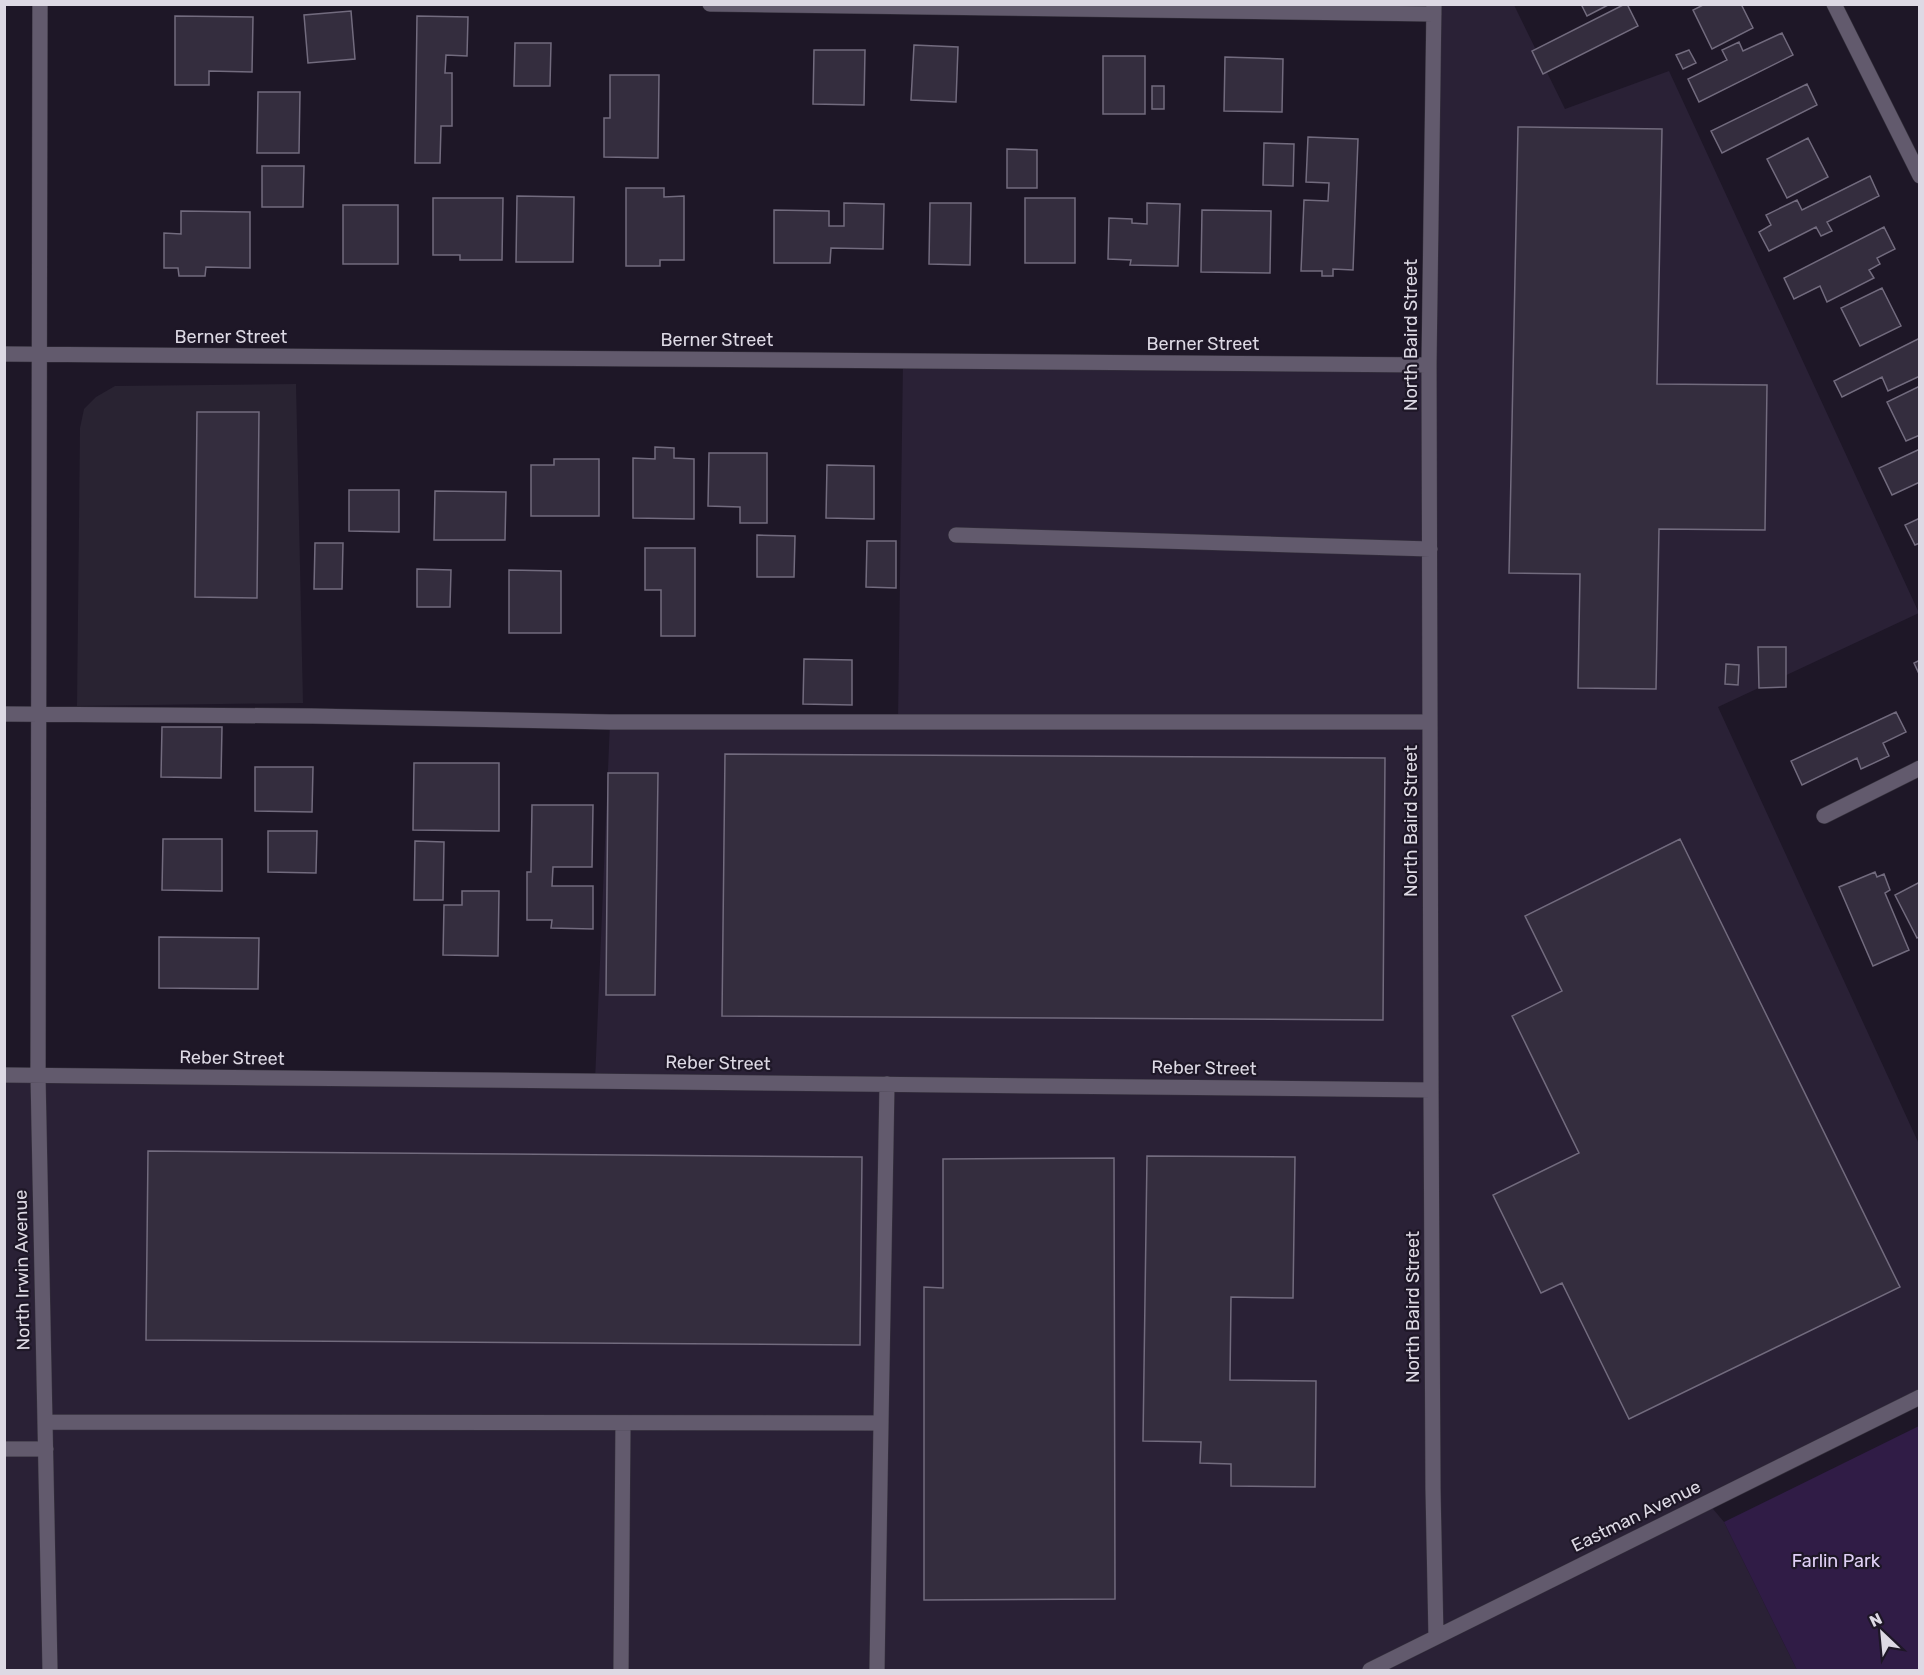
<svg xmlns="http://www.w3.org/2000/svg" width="1924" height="1675" font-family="Rubik,sans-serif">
<rect width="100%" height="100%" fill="#1e1727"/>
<path fill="#292332" d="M296,384L303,703L77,706L80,428L84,409L96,397L115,386Z"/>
<path fill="#2a2136" d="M1434,5H1514L1565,109L1669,71L1919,613L1718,707L1919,1144V1397L1708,1503L1724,1522L1797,1670H5V1075L595,1081L610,722H898L903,361L1429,365Z"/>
<path fill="#301c46" d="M1919,1426V1670H1797L1724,1522Z"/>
<path fill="#342d3e" stroke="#726b7e" stroke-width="1.5" d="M1581,4H1610L1587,16Z
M1625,4H1627L1638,26L1543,74L1532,51Z
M1705,4H1741L1753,28L1712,49L1693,10Z
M351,11L355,59L308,63L304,15Z
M175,16L253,17L252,72L209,71V85H175Z
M417,16L468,17L467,56L446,55L445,73H452V126H441L440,163H415Z
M1782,33L1793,55L1699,102L1688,79L1727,60L1722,50L1739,42L1743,51Z
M515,43H551L550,86H514Z
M914,45L958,47L956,102L911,100Z
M814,50H865L864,105L813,104Z
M1689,50L1696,63L1683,69L1676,55Z
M1103,56H1145V114H1103Z
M1225,57L1283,59L1282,112L1224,111Z
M610,75H659L658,158L604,157V118H610Z
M1807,84L1817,105L1722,153L1711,131Z
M1152,86H1164V109H1152Z
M258,92H300L299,153H257Z
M1518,127L1662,129L1657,384L1767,385L1765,530L1659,529L1656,689L1578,688L1580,574L1509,573Z
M1308,137L1358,139L1353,270L1333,269V276H1322V271H1301L1304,200L1328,201L1329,183L1306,182Z
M1808,138L1828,177L1787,198L1767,159Z
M1264,143L1294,144L1293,186L1263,185Z
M1007,149L1037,150V188H1007Z
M262,166H304L303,207H262Z
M1870,176L1879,196L1827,222L1832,231L1821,236L1816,227L1769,251L1759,232L1771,225L1766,215L1797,200L1802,210Z
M626,188H664V197L684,196V260H660V266H626Z
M517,196L574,197L573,262H516Z
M433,198H503L502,260H460V255H433Z
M1025,198H1075V263H1025Z
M844,203L884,204L883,249L831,248L830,263H774V210L829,211V226H844Z
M930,203H971L970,265L929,264Z
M1147,203L1180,204L1178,266L1130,265L1131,260L1108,259L1109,218L1132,219V223L1147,224Z
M343,205H398V264H343Z
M1202,210L1271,211L1270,273L1201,272Z
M181,211L250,212V268L206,267L205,276H179L178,268H164V233L181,234Z
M1884,227L1895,249L1877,258L1880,264L1869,270L1874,278L1827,302L1820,286L1794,299L1784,278Z
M1882,288L1901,326L1860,346L1841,308Z
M1920,338V376L1888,391L1882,377L1842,397L1834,381Z
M1920,386V435L1906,441L1887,402Z
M197,412H259L257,598L195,597Z
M655,447L674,448V458L694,459V519L633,518V458L655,459Z
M1920,449V482L1892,495L1879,468Z
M709,453H767V523H740V507L708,506Z
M554,459H599V516H531V465H554Z
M827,465L874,466V519L826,518Z
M349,490H399V532L349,531Z
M435,491L506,492L505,540H434Z
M1920,518V543L1915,545L1905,525Z
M757,535L795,536L794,577H757Z
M867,541H896V588L866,587Z
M315,543H343L342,589H314Z
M645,548H695V636H661V590H645Z
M417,569L451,570L450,607H417Z
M509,570L561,571V633H509Z
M1758,647H1786V687L1759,688Z
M804,659L852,660V705L803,704Z
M1920,660V676L1914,663Z
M1726,664L1739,665L1738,685L1725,684Z
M1896,712L1906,732L1883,743L1889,756L1861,769L1857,758L1802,785L1791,761Z
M162,727H222L221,778L161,777Z
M725,754L1385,758L1383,1020L722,1016Z
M414,763H499V831L413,830Z
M255,767H313L312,812L255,811Z
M608,773H658L655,995H606Z
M532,805H593L592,867H553L552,886H593V929L551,928L552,920H527V872H531Z
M268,831H317L316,873L268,872Z
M163,839H222V891L162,890Z
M1680,839L1900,1287L1629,1419L1562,1283L1541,1293L1493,1195L1579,1153L1512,1016L1562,991L1525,916Z
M415,841L444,842L443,900H414Z
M1875,872L1877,877L1884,874L1890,890L1885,893L1909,950L1873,966L1839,887Z
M1920,882V936L1917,938L1895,895Z
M462,891H499L498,956L443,955L444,905H462Z
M159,937L259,938L258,989L159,988Z
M148,1151L862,1157L860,1345L146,1340Z
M1147,1156L1295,1157L1293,1298L1231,1297L1230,1380L1316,1381L1315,1487L1231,1486V1464L1200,1463L1201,1442L1143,1441Z
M1114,1158L1115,1599L924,1600V1287L943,1288V1159Z"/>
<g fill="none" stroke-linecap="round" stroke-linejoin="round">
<defs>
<path id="minor" d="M40,4L38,1076L50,1670
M710,4L1434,14
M1434,4L1429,365L1431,1090L1433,1489L1436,1637
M1834,4L1920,176
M4,354L1429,365
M956,535L1430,549
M4,714L312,716L610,722H1430
M1824,816L1920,768
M4,1075L1431,1090
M45,1422L881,1423L887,1084
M4,1449H46
M621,1670L623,1423
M877,1670L881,1423
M1370,1670L1920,1397"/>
</defs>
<use href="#minor" stroke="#37333e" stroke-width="16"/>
<use href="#minor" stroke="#625a6d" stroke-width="15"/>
</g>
<g text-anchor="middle" stroke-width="4.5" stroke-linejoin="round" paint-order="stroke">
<g font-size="18" fill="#ddd9e4" stroke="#1e1727">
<text transform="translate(1411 335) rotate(-90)" y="6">North Baird Street</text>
<text x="231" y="343">Berner Street</text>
<text x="717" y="346">Berner Street</text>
<text x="1203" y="350">Berner Street</text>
<text transform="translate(1411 821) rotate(-90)" y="6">North Baird Street</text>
<text transform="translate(232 1058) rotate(1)" y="6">Reber Street</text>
<text transform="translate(718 1063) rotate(1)" y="6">Reber Street</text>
<text transform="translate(1204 1068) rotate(1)" y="6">Reber Street</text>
<text transform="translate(22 1270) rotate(-91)" y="6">North Irwin Avenue</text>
<text transform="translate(1413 1307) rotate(-90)" y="6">North Baird Street</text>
<text transform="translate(1636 1516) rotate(-26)" y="6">Eastman Avenue</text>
</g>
<g font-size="18" fill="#e0d0f6" stroke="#1e1727">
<text x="1836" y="1567">Farlin Park</text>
</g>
</g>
<rect width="1924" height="1675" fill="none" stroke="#ddd9e4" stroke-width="12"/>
<g transform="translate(1882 1633) rotate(334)" stroke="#1e1727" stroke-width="4.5" paint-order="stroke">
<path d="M0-4.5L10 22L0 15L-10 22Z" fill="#ddd9e4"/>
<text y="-9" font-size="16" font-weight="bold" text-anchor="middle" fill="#ddd9e4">N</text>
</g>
</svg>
